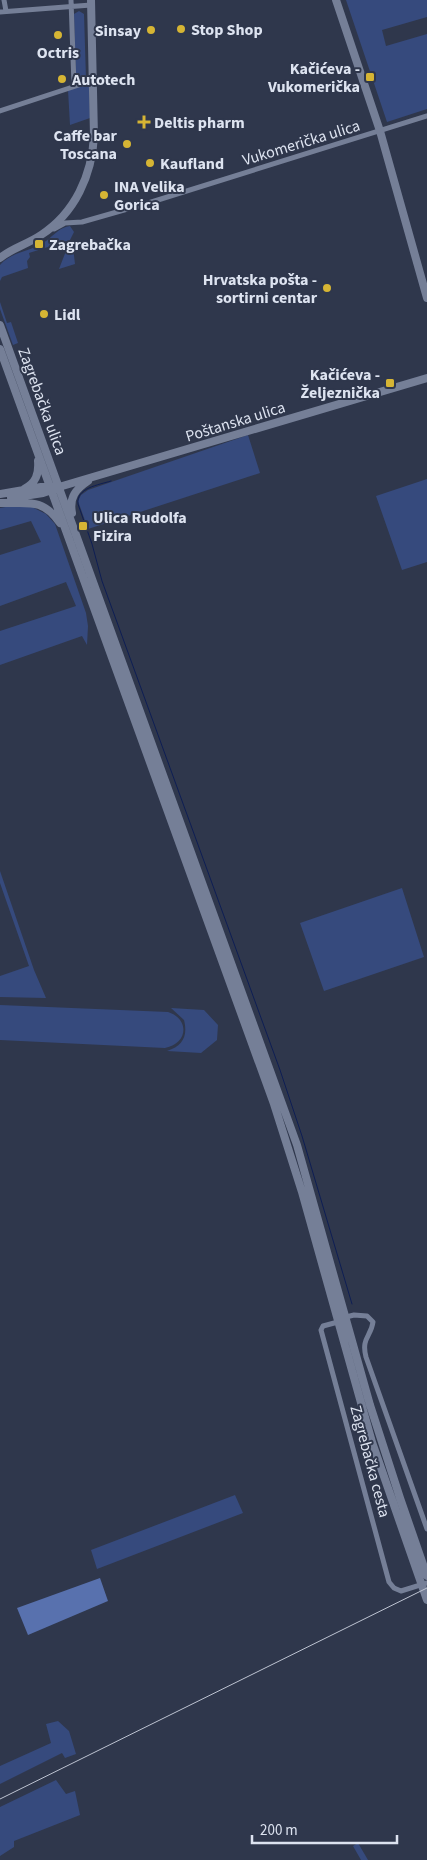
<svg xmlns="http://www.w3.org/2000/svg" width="427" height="1860" font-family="'Source Sans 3',sans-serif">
<rect width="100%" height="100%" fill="#2f374c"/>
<path fill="#364a7d" d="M346,0H427V17L382,30L386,46L427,34V109L387,122Z
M79,11L84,14L86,79L82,81L76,78L74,14Z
M89,84L90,118L70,125L68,90Z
M70,226L74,232L70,240L29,253L30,257L27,261L28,268L2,277L0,281V265C12,251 31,252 46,241C54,235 60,227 70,226Z
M73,247L75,264L59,269L66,251Z
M0,302L7,323L11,322L18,343L13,345L0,309Z
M248,435L260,473L88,529L78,501L81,495L88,490Z
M427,479V562L402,570L376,496Z
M17,505L34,506V508L46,514L55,524L86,613L88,626L87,645L82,636L0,665V631L76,606L66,582L0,606V555L41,542L31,521L0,530V508Z
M0,871L34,970L46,998L0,997V976L29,966L0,883Z
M402,888L424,957L324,991L300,923Z
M0,1005L168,1012C190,1019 188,1044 165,1048L0,1040Z
M171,1008L204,1010L218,1025L217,1040L201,1053L167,1051C183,1046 188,1036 184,1020Z
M235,1495L243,1513L97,1569L91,1550Z
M58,1721L69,1731L76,1754L65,1758L62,1753L0,1784V1766L51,1743L46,1724Z
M56,1780L66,1794L75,1791L80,1815L14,1841V1847L0,1856V1807Z
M358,1843L368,1860H361L353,1846Z"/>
<path fill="#5871ae" d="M100,1578L108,1601L28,1635L17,1608Z"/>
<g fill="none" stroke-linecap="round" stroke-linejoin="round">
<path stroke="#0e1e54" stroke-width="1" d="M111,481C98,485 76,488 78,504L92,544L102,581L280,1070L302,1136L352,1304"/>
<path stroke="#757f97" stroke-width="5" d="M4,0L6,11
M71,0L74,85
M0,12L91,5
M0,111L94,80
M54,229L65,223L82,222L145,204L427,116
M346,1317L354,1315L367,1316L373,1322C371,1337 361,1338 366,1357L427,1529
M338,1322L323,1326L321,1330L389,1582L394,1588L401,1591L427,1583"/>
<path stroke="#757f97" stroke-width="8" d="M336,0L380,131L427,298
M0,258C12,248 28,244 41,235C75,213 92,175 94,136L91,0
M0,325L297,1145L370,1405L400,1498L427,1576
M0,349L274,1104L302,1192L372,1442L427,1600
M24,489C36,483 39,474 38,461
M0,494L41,487H59L427,378
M11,498L43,493L55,489
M0,503C27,504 42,497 60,523
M72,513C69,497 76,489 88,481"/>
<path stroke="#bec4d2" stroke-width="1" d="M0,1799L427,1588"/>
</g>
<g fill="#d6b534" stroke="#2f374c" stroke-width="2">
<circle cx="181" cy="29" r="5"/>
<circle cx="151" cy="30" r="5"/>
<circle cx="58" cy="35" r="5"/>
<rect x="365" y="72" width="10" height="10" rx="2.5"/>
<circle cx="62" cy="79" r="5"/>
<path d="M141.5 114.5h5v5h5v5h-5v5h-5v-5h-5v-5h5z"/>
<circle cx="127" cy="144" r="5"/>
<circle cx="150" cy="163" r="5"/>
<circle cx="104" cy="195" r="5"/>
<rect x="34" y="239" width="10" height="10" rx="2.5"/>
<circle cx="327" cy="288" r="5"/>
<circle cx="44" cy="314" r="5"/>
<rect x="385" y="378" width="10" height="10" rx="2.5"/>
<rect x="78" y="521" width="10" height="10" rx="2.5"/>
</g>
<g text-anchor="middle" stroke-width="4" stroke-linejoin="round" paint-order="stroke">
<g font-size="16" font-weight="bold" fill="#dde3f0" stroke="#2f374c" text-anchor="start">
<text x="191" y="35">Stop Shop</text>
<text x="141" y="36" text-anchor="end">Sinsay</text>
<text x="58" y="58" text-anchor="middle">Octris</text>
<text x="360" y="74" text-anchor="end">Kačićeva -<tspan x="360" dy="18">Vukomerička</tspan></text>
<text x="72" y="85">Autotech</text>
<text x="154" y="128">Deltis pharm</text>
<text x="117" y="141" text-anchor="end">Caffe bar<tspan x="117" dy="18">Toscana</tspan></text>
<text x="160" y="169">Kaufland</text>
<text x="114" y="192">INA Velika<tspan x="114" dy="18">Gorica</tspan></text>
<text x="49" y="250">Zagrebačka</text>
<text x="317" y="285" text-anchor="end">Hrvatska pošta -<tspan x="317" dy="18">sortirni centar</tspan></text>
<text x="54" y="320">Lidl</text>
<text x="380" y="380" text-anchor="end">Kačićeva -<tspan x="380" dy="18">Željeznička</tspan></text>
<text x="93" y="523">Ulica Rudolfa<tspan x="93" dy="18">Fizira</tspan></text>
</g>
<g font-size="16" fill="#dde3f0" stroke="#2f374c">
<text transform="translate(301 142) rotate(-17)" y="6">Vukomerička ulica</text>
<text transform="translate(43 401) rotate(70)" y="6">Zagrebačka ulica</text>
<text transform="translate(235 421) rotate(-17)" y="6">Poštanska ulica</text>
<text transform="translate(371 1461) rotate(75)" y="6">Zagrebačka cesta</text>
</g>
</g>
<path d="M252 1835v8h145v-8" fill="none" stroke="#dde3f0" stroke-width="2.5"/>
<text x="260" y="1835" font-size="15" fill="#dde3f0" stroke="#2f374c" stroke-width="4" paint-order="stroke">200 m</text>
</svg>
